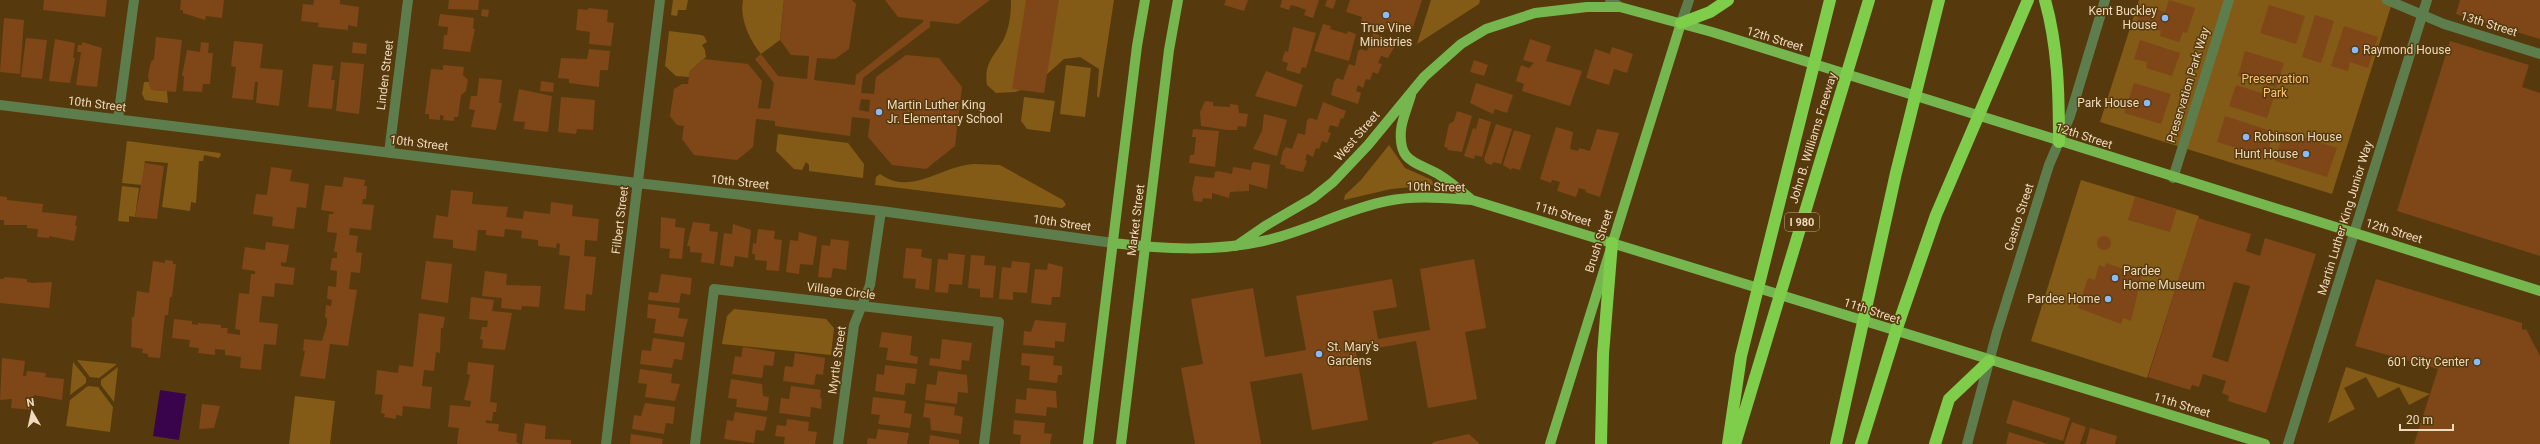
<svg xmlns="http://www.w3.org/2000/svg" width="2540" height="444" font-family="Roboto,sans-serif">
<rect width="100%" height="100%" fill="#563a0d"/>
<path fill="#835b16" d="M673,0H688L686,10H678L677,16L671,15Z
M743,0H784L780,40L761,54C750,41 739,18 743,0Z
M1011,0H1114L1099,98L1097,96L1099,69L1080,57L1064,59L1044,77L1024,89L1015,92L996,93L987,85C983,60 998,54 1006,34C1010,23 1011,12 1011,0Z
M1431,0H1480L1479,4L1417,44Z
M2139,0H2393L2332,194L2100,122Z
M669,31L701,35L704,36L707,42L702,45L705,50L706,57L690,71L689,77L676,76L665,66Z
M1066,65L1091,68L1085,117L1060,114Z
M144,82H149L152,90L167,91L168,103L145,100L142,94Z
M1024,97L1055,101L1050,132L1027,129L1021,121Z
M778,134L848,143L864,164L863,178L809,171V165L806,162L802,170L794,169L776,151Z
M127,141L220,153L221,155L219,158L204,155L203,161H199L196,203L191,202L190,211L162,207L168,163L145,161L142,185L122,183Z
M1389,145L1405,168L1432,180L1433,185L1391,189L1344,200L1345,195L1361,180Z
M975,164L1000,165L1063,200L1066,205L1062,208L875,185L876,177L880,174C911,197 942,165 975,164Z
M2081,180L2199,216L2147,378L2031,341Z
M122,186L139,188L135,217L129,216V222L118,221Z
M734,309L826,319L834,328L831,355L722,344L727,316Z
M77,360L117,364L99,378L90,377Z
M73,362L86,378V383L70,395Z
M118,367L114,402L101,385V380Z
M2346,367L2430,394L2409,405L2399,387L2378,398L2366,377L2344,388L2355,409L2328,423Z
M88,386L98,387L113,407L110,432L66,426L70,400Z
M295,396L335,401L330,444H289Z"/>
<path fill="#3a044c" d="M160,390L186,394L179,440L153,436Z"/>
<path fill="#7f4618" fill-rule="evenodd" d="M44,0H107L105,17L43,10Z
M181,0H224L222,18L206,16L205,20L183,13V10H180Z
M314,0H340V4L359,7L357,27L348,25V30L318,27L319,23L301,21L303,4L313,5Z
M449,0H479L478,10L448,9Z
M784,0H852L856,4L849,49L835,59L817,58L814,80L855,85L856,75L923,22V20L898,17L885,0H990L958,24L930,21V27L863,78L861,93L874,94L876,77L906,55L939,58L962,87L955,146L926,169L892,165L868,137L870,119L852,117L850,136L775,126V121L756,119L753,147L737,160L694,155L682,139L684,126L677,125L670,116L674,89L682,84H688L690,71L704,59L748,64L762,81L758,108L770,109L774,83L755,59L761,54L778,76L807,79L809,56L791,55L780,40ZM861,99L870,100L869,112L859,110Z
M1026,0H1059L1044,93L1012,89Z
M1226,0H1248L1244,11L1224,5Z
M1282,0H1319L1313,18L1304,15L1306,10L1298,7L1291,5L1289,10L1280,7Z
M1327,0H1336L1333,9L1325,6Z
M1350,0H1422L1412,30L1393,24L1391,30L1361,21L1362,17L1346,12Z
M2169,0L2195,8L2187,33L2183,32L2179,42L2160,36L2161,31L2136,24L2142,4L2165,12Z
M2460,0H2540V39L2456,14Z
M2269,5L2305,16L2296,44L2260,33Z
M588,8L608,10L607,22L614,23L611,46L589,44L590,32L576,30L578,9L588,10Z
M482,9L489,10L488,17L481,16Z
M440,14L474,18L473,29H475L470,52L443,49L444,35H447L448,27L438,26Z
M2315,15L2334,21L2321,63L2302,57Z
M4,18L24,20L20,74L0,72Z
M1323,24L1331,26L1330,29L1347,34L1348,31L1356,34L1349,61L1314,51Z
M2344,26L2378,37L2368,68L2350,62L2348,71L2331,66Z
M1293,27L1316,33L1306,68L1302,67L1300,74L1286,70L1288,63L1282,61L1285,51L1288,52Z
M1373,33L1397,42L1388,58L1381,56L1378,63L1382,64L1378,74L1373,72L1370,80L1366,79L1363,88L1358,85L1356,91L1361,93L1358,104L1331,95L1334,82L1337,78L1343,80L1349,64L1355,66L1358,51L1361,49L1367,51Z
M156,37L182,40L176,92L152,90L150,88L148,75L151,62L154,59Z
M26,38L47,40L42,79L21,77Z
M55,39L75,43L73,58H75L70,83L49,81Z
M1530,39L1551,46L1546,61L1582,71L1570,106L1522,91L1524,84L1516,81L1521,65L1529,68L1534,63L1523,60Z
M2140,40L2180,53L2172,76L2146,68L2147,62L2134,59Z
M234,41L263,44L260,68L283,70L279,106L256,103L258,82H255L253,100L232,98L236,67L231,66Z
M2450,41L2529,65L2522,87L2540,93V256L2397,211Z
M82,42L102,48L97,87L76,85L81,52H77L78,45H82Z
M201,42L209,43L208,53H213L210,84H203L202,92L183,91L184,76H182L187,50L200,52Z
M353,42L367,44L366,54L352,53Z
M1612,47L1633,54L1627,73L1614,69L1609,85L1586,78L1595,49L1610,54Z
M589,49L610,51L608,70H600L599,87L569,83V79L558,78L561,58L587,59Z
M2245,51L2284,63L2276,88L2238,76Z
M1474,60L1488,65L1484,76L1470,72Z
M341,62L364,64L359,114L336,111Z
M313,64L333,66L331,80H335L332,109L308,107Z
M443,65L464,67L463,75L468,80L466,91L461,95L458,117H454V121L443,120L444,116L440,115V120L429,119V114H425L431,69L443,70Z
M1266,71L1303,85L1296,107L1255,96Z
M479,78L502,80L499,103H502L496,130L471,127L475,110L469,109L471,96H477Z
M541,81L554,83L553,92L540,91Z
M1476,83L1513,95L1507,113L1495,109L1493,114L1470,103Z
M2134,83L2171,94L2161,124L2124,113Z
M2236,85L2274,97L2267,118L2229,106Z
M519,89L552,96L548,132L524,129L525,122L513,121Z
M561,97L595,100L593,130L577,129L576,134L558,132Z
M1205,101L1213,102V106L1230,107V104L1238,105L1239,113L1248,114L1246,127L1238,126L1237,130H1227L1201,126L1200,112Z
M1323,102L1346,111L1343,119L1341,118L1338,127L1330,125L1328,132L1331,133L1327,143L1322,141L1319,149L1316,148L1313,157L1307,154L1305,160L1307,161L1303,172L1285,168L1286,166L1280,164L1283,151L1286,147L1292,149L1298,133L1305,135L1307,120L1310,118L1317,120Z
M1457,111L1472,116L1462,152L1447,150L1448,148L1444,147L1449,124L1454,121Z
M1264,114L1287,120L1277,156L1253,149L1262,131Z
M2225,116L2274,132L2266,157L2217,142Z
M1479,118L1491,122L1482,157L1475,155L1474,159L1464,156L1473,128L1476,129Z
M1496,124L1512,129L1501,164L1493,162L1492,165L1486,163L1484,159Z
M1556,127L1573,132L1570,149L1578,151L1579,148L1590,151L1597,129L1619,133L1600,197L1585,192L1586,190L1579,188L1576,197L1557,191L1560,182L1552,180L1551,183L1540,179Z
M1193,129L1219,131L1215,167L1189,163L1190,155H1194L1196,137H1192Z
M1514,130L1531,135L1520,170L1512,168L1511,170L1503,165Z
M2284,131L2337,148L2327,177L2275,161Z
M1255,162L1270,165L1267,189L1249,184V191L1230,192L1229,198L1212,193V199L1203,198L1202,202L1194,201L1192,190L1195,176L1214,178L1215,172L1218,171L1232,174L1233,167L1251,170L1252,163Z
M145,163L164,166L157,219L135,217Z
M271,167L292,170L290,181L309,184L306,208L297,207L294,229L272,226L273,217L253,214L256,194L267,195Z
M344,177L365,180L364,186H367L366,199H363L362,204L374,205L371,230L350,228L349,235L358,236L356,252L362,253L360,273L351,272L349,289L357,290L348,346L330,344L325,379L300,376L305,351H303L304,339L322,341L327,324V318L325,317L326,305L331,306L332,300L327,299L328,286L336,287L337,271L330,270L332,258H337V252H334L337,233L327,232L329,214H333L334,212L321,210L325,185L342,187Z
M451,190L473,192L472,204L508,207L506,217L523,219L524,211L550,214L551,202L573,205L572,216L599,219L597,241L585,240L584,256L596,257L592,295L586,294L585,311L564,309L570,256L559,255L560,244L557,243L556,248L538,246V240L521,238L522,231L505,229L504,237L486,235V230H478L476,251L453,248V240L433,238L436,215L448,217Z
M0,196L7,197V200L43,204L42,212L77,216L75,226H77L74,241L49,236V238L37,237L38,229L27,228V225H4V220H0Z
M2135,197L2177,209L2170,232L2128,220Z
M661,217L676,219L675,227L685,228L682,259L669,258L670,249L660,248Z
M2198,218L2251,234L2246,251L2260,256L2265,238L2316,254L2266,413L2228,401L2229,396L2222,393L2226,381L2203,374L2199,387L2192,385L2190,390L2148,377ZM2234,282L2250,286L2228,362L2212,357Z
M693,222L710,224L709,231L718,232L714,264L701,262L702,253L690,252V246H687Z
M733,224L751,230L748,258L735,256L733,267L720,265L724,233L732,234Z
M758,229L775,231L774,239L782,240L779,271L766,270L767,261L755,260V254H752L753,243L756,244Z
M799,232L817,237L813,265L800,264L799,274L786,272L790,240L798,241Z
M2097 243a7 7 0 1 1 14 0a7 7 0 1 1-14 0Z
M831,239L849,241L846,270L833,268L831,278L818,277L822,245L830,246Z
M266,242L289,245L286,263L281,262V266L295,268L293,285L275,283L274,297L262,296L259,322L278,324L276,345L264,344L261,370L240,368L241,357L225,355V350L215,349V355L198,353L199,348L189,347L190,340L172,338L174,319L192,321V324L198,325V323L221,325V328H228L227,333L240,335V330L235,329L239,293L249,294L251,274H255V271L242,269L245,247L265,250Z
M906,248L922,249L921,257L932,259L929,290L915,288L916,279L903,278Z
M948,253L965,255L962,285L949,284L948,293L935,292L938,259L948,260Z
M971,255L985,256L984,265L996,266L993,298L980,297V289L968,288Z
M1474,259L1486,328L1465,332L1477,399L1428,408L1416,341L1356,352L1368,420L1312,430L1302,373L1250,382L1261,444H1195L1181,368L1203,364L1191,299L1253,288L1265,357L1306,350L1296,296L1392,279L1397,307L1373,311L1378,339L1430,330L1420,269Z
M165,260L173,261V264H176L172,297H170L168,315H165L160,358L148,357V354L142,353L143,349L131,347L132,317H134L137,291L149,293L153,261L165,263Z
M426,261L452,264L448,303L421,299Z
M1012,261L1030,263L1027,293L1013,292V300L999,299L1002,267L1011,268Z
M1048,263L1063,267L1060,297H1052L1051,305L1031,303L1035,269L1047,270Z
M2106,263L2142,275L2131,321L2123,318L2121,324L2078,308L2088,278L2095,280L2099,265L2105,267Z
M485,271L507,274L506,285L541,286L539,307L522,306L521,310L501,308L502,298L482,296Z
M661,274L692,278L690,295L681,293L679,303L648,300L649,292L658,293Z
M4,277L27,279V282L33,283L52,282L49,308L0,303V279H4Z
M2376,279L2522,323V330L2526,329L2540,356V444H2414L2438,369L2355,346Z
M471,297L494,300L492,311L512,313L505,350L482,348L483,340L480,339L482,327H487L488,321L469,319Z
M648,304L680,308L678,318L688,319L683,337L654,333L656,319L647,318Z
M419,313L445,317L443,328H441L440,353L436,352L434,371L424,370L422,386L432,387L430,409L403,406L402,416L396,415V419L384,417L385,414L381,413L383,395L375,394L377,370L398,373L399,365L413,367Z
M1035,320L1066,323L1064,342L1055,341V348L1023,345L1024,331L1031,332Z
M882,332L912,336L910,355L918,357L917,364L886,360L888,348L879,347Z
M653,338L682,342L685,343L682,360L674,359L672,368L640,364L642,350L651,351Z
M942,339L972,343L969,361L962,360L961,370L929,365L930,358L940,359Z
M743,347L775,352L773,366L764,365L762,378L732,374L735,356L741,357Z
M795,353L825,358L823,375L816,374L814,385L783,381L785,366L793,367Z
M1022,353L1054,356L1053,365L1062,366V375H1058L1057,383L1029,380L1030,366L1021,365Z
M2,358L25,361L23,376H26L27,371L46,373L45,377L64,379L62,400L34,395L33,410L11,408L12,399L0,400Z
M468,362L494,365L490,402L497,403L496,412H493L492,421L486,420V423L499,424L498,431L517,434L516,442L520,444H457L459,428L448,427L450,405L470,407L471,401L464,400L470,375L467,374Z
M885,365L917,369L915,384L906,383L904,395L875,391L877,374L884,375Z
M640,369L672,374L671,383L680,384L675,401L645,397L647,384L638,383Z
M938,371L967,375L968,393L958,392L957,404L925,400L927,384L936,385Z
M731,379L762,384L763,396L769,397L767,411L736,407L737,399L728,398Z
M791,386L821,390L820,398H822L821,409L811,407L810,417L779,413L781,398L789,399Z
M1027,388L1056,391L1057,408L1047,407L1046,416L1015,413L1016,399L1026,400Z
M873,397L906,401L904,413L912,414L910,428L878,424L880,415L871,414Z
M2013,400L2070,418L2063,441L2006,423Z
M645,403L675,407L673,424L666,423L664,434L632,429L634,415L641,416Z
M925,403L955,407L954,415L963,417L961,434L931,430L930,418L923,417Z
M202,404L220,406L214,428L199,429Z
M735,412L767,417L764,431L756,430L754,443L724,439L727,420L733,421Z
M787,419L809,422L808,431L817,432L815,444H784L785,437L775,436L777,425L786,426Z
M1014,420L1045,423L1044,433L1052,434L1050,444H1020L1021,435L1013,434Z
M2072,422L2086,427L2080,444H2064Z
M525,423L546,426L545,439L571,440V444H522Z
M2090,428L2117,436L2115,444H2086Z
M878,429L909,433L907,444H867L868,438L876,439Z
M2009,432L2048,444H2006Z
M631,434L663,439L662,444H630Z
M1469,434L1480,444H1432L1433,442Z
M930,435L959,440V444H929Z"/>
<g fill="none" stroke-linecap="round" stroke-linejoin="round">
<path stroke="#5d7d4c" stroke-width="10" d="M1610,0L1620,7
M2387,0L2444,24L2540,54
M1681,23L1689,0
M0,105L637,183L881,211L1113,243
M118,119L134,0
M389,153L408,0
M2173,178L2229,0
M606,444L660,0
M695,444L714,289L999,322L984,444
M838,444L854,325L870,285L881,211
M1967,444L1997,332L2049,165L2070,116L2105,0
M2288,444L2427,0"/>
<path stroke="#75b74e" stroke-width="10" d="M1411,95C1408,106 1402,119 1401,130C1398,163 1417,162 1438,174C1451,182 1461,191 1472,200
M1113,243C1163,249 1214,252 1263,241C1306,232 1345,209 1387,201C1415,195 1444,198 1472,200L2265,444
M1236,246L1265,226L1313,198L1333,182L1368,145L1424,77L1461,44L1486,29L1535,13L1587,7H1620L1712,32L2540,291
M1088,444L1137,46L1145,0
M1121,444L1169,50L1178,0
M1550,444L1681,23"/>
<path stroke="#7ece4c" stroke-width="12" d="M2045,0C2058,46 2059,94 2059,142
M1681,23L1710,12L1728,0
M1601,444L1603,354L1612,243
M1728,444L1741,356L1830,0
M1735,444L1869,0
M1836,444L1896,173L1939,0
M1861,444L1897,328L1936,215L2028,0
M1935,444L1949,399L1989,361"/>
</g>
<g fill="#88bafc" stroke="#563a0d" stroke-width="1.5">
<circle cx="1386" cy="15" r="4"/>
<circle cx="2165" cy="18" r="4"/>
<circle cx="2355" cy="50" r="4"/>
<circle cx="2147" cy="103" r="4"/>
<circle cx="879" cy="112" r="4"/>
<circle cx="2246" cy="137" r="4"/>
<circle cx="2306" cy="154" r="4"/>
<circle cx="2115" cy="278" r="4"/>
<circle cx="2108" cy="299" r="4"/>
<circle cx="1319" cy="354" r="4"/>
<circle cx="2477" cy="362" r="4"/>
</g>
<g text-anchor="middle" stroke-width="3" stroke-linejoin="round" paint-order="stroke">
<rect fill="#563a0d" stroke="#c1aa89" stroke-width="1" x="1785" y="213" width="34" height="18" rx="3"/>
<g font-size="11" font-weight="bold" fill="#efdabe">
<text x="1802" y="226">I 980</text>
</g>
<g font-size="12" fill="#efdabe" stroke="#563a0d" text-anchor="end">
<text x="2157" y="15">Kent Buckley<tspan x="2157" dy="14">House</tspan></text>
<text x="1386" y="32" text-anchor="middle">True Vine<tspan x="1386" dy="14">Ministries</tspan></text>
<text x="2363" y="54" text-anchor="start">Raymond House</text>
<text x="2139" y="107">Park House</text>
<text x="887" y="109" text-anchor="start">Martin Luther King<tspan x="887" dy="14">Jr. Elementary School</tspan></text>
<text x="2254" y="141" text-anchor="start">Robinson House</text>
<text x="2298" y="158">Hunt House</text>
<text x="2123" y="275" text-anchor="start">Pardee<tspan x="2123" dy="14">Home Museum</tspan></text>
<text x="2100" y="303">Pardee Home</text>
<text x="1327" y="351" text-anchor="start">St. Mary's<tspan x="1327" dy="14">Gardens</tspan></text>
<text x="2469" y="366">601 City Center</text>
</g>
<g font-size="12" fill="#efdabe" stroke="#563a0d">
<text transform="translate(2489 24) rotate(17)" y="4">13th Street</text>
<text transform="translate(1775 39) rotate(17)" y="4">12th Street</text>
<text transform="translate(385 75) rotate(-83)" y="4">Linden Street</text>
<text transform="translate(2188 85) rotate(-73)" y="4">Preservation Park Way</text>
<text transform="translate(97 104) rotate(7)" y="4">10th Street</text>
<text transform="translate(1357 136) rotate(-49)" y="4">West Street</text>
<text transform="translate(2084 136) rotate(18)" y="4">12th Street</text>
<text transform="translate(1813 138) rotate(-73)" y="4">John B. Williams Freeway</text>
<text transform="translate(419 143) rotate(7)" y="4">10th Street</text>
<text transform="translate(740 182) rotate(6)" y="4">10th Street</text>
<text transform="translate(1436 187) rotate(1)" y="4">10th Street</text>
<text transform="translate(1563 214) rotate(17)" y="4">11th Street</text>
<text transform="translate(2019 217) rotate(-72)" y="4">Castro Street</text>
<text transform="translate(2345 218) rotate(-73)" y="4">Martin Luther King Junior Way</text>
<text transform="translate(620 220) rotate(-83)" y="4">Filbert Street</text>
<text transform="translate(1136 220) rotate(-83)" y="4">Market Street</text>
<text transform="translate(1062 223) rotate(8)" y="4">10th Street</text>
<text transform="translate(2394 231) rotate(17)" y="4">12th Street</text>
<text transform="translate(1599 241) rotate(-72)" y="4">Brush Street</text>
<text transform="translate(841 291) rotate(7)" y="4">Village Circle</text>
<text transform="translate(1872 311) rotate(18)" y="4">11th Street</text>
<text transform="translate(837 360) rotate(-82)" y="4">Myrtle Street</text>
<text transform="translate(2182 405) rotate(17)" y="4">11th Street</text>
</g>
<g font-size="12" fill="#fdc36f" stroke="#563a0d">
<text x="2275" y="83">Preservation<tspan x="2275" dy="14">Park</tspan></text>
</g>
</g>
<g transform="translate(32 412) rotate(351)" stroke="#563a0d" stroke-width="3" paint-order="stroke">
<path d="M0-3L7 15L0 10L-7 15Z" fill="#efdabe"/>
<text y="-6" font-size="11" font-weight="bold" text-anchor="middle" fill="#efdabe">N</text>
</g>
<path d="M2400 424v6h53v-6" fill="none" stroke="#efdabe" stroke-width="2"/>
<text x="2406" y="424" font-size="12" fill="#efdabe" stroke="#563a0d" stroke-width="3" paint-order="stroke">20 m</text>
</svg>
